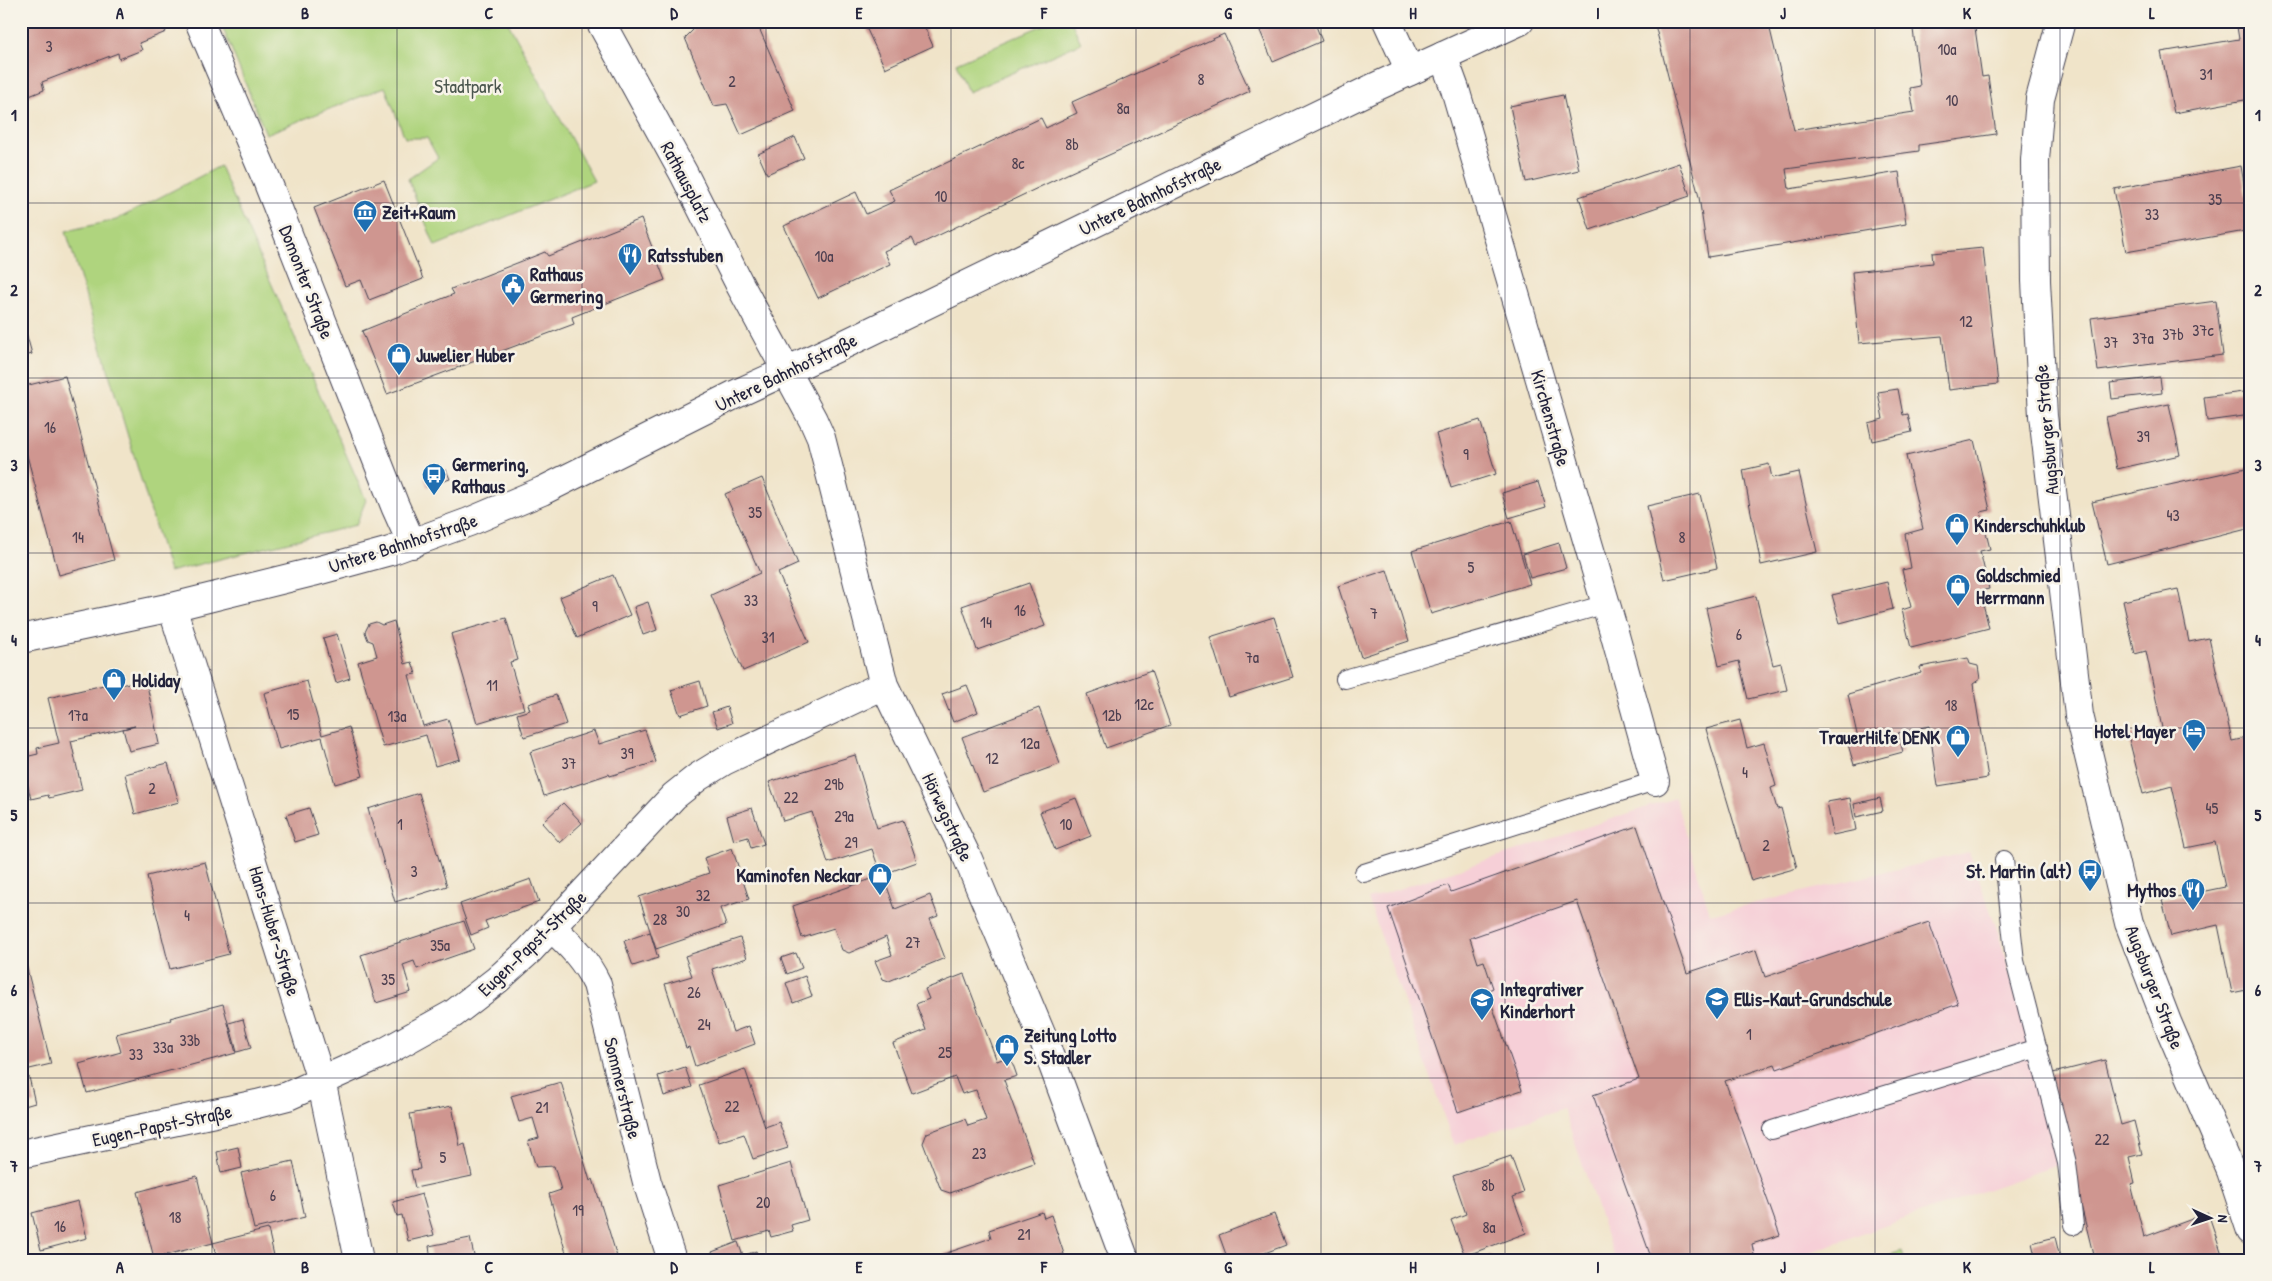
<svg xmlns="http://www.w3.org/2000/svg" width="2272" height="1281" font-family="'Patrick Hand',sans-serif">
<rect width="100%" height="100%" fill="#f7f3e8"/>
<filter id="ink" filterUnits="userSpaceOnUse"><feTurbulence type="fractalNoise" baseFrequency=".02" numOctaves="2"/><feDisplacementMap in="SourceGraphic" scale="10" xChannelSelector="R" yChannelSelector="G"/><feConvolveMatrix kernelMatrix="1 2 1 2 8 2 1 2 1" color-interpolation-filters="sRGB"/></filter>
<filter id="wash" filterUnits="userSpaceOnUse"><feTurbulence type="fractalNoise" baseFrequency=".0096" numOctaves="4" result="noise"/><feDisplacementMap in="SourceGraphic" scale="20" xChannelSelector="R" yChannelSelector="G"/><feGaussianBlur stdDeviation="1.12" result="paint"/><feColorMatrix in="noise" values="0 0 0 0 0 0 0 0 0 0 0 0 0 0 0 0 0 1.4 0 .05"/><feComposite in="paint" operator="in"/></filter>
<g filter="url(#wash)">
<rect width="100%" height="100%" fill="#f0e4c9"/>
<path fill="#f6cfd7" d="M1675,798L1710,914L1969,852L1998,932L2063,1163L1788,1260H1615L1563,1108L1454,1145L1368,899Z"/>
<path fill="#afd47e" stroke="#687b5c" d="M220,21H507L594,181L435,246L408,179L438,158L427,138H405L385,87L266,134Z
M1052,21H1071L1081,43L968,92L956,63Z
M220,166L366,500L356,525L169,572L66,231L116,220Z
M1902,1251L1905,1260H1874Z"/>
<g id="blocks">
<path fill="#cf9690" d="M38,21H161L166,32L139,43L142,50L119,59L118,53L42,82L44,90L22,99L21,28Z
M689,21H756L795,111L741,135L727,104L714,106L685,38L693,30Z
M863,21H922L933,46L885,68Z
M1256,21H1314L1322,41L1273,62Z
M1654,21H1768L1794,130L1914,112L1910,88L1920,86L1912,21H1974L1982,77L1988,76L1996,134L1919,145V151L1786,169L1789,189L1899,172L1906,224L1708,257L1699,197Z
M2236,21H2251L2250,99L2174,113L2161,52L2239,39Z
M1224,34L1250,91L1067,174L916,246L912,238L884,251L890,264L818,298L784,226L856,192L866,214L895,201L889,190L1041,118L1046,128L1058,122L1077,113L1072,102Z
M1563,95L1579,170L1526,182L1510,106Z
M795,137L804,158L767,174L758,154Z
M1679,163L1690,196L1590,230L1579,197Z
M2241,166L2246,196L2251,195V230L2126,252L2114,189Z
M384,180L423,279L369,300L361,280L345,286L314,208Z
M641,219L665,280L572,317L574,324L387,394L362,331L454,294L451,289L545,252L548,256Z
M1983,248L1998,384L1949,390L1942,336L1859,343L1852,272L1933,263L1932,253Z
M2216,301L2223,355L2098,371L2091,318Z
M25,329L32,354L21,357V330Z
M65,376L114,560L59,575L21,433V387Z
M2160,377L2162,393L2112,399L2110,383Z
M1898,389L1903,415L1908,414L1912,432L1872,441L1868,423L1883,419L1878,392Z
M2251,391V415L2207,421L2204,397Z
M2169,404L2180,455L2117,469L2106,417Z
M1480,420L1496,474L1451,488L1436,434Z
M1974,440L1990,510L1981,512L1990,549L1980,551L1989,589L1980,591L1989,628L1911,648L1902,610L1911,607L1902,570L1911,568L1905,534L1923,529L1906,456Z
M1769,464L1772,478L1799,472L1817,552L1761,565L1743,470Z
M2251,467V528L2107,564L2092,502Z
M446,470L450,479L427,487L424,478Z
M762,478L798,564L778,573L809,642L743,671L711,595L760,573L725,494Z
M1538,482L1546,507L1509,518L1502,493Z
M1700,494L1717,568L1664,580L1647,506Z
M1511,521L1530,584L1431,614L1412,551Z
M1559,543L1566,568L1530,578L1523,554Z
M1387,570L1409,641L1361,657L1338,586Z
M613,575L630,615L577,638L560,597Z
M1887,582L1893,609L1840,623L1832,595Z
M1029,583L1045,626L977,650L962,606Z
M2178,589L2189,642L2209,638L2232,741L2251,737V989L2232,993L2218,925L2171,936L2162,900L2225,887L2215,842L2186,848L2172,786L2143,794L2128,735L2162,728L2146,651L2135,654L2123,601Z
M1756,596L1773,665L1781,663L1787,690L1748,699L1739,661L1719,666L1706,608Z
M648,602L657,630L643,635L634,607Z
M1274,617L1293,677L1229,697L1210,637Z
M506,618L518,660L510,662L524,709L477,723L451,634Z
M394,621L405,664L412,662L416,674L409,675L423,726L448,719L460,759L435,766L426,735L383,747L358,662L377,656L373,642L368,640L365,632L369,624L376,622L382,625Z
M337,634L350,678L336,683L323,638Z
M1968,658L1970,664L1978,666L1980,679L1973,684L1988,778L1938,786L1929,726L1898,733L1903,752L1854,765L1847,741L1858,739L1848,694L1921,673L1920,667Z
M1151,671L1170,725L1106,748L1087,694Z
M146,680L159,744L129,751L123,729L135,726L71,741L82,790L49,798L48,795L31,799L21,758L38,754L37,748L59,743L48,698L108,684L109,687Z
M307,681L322,735L349,727L363,776L335,784L322,737L279,749L264,693Z
M700,681L707,706L680,715L671,690Z
M967,685L978,712L953,722L942,694Z
M556,695L566,724L524,737L517,714L530,710L528,704Z
M727,707L732,723L718,728L712,712Z
M1039,708L1060,764L983,792L962,737Z
M1740,720L1747,748L1764,743L1776,786L1771,788L1777,809L1781,808L1797,868L1751,881L1706,729Z
M645,730L656,762L610,776L609,774L544,796L530,752L594,731L599,744Z
M855,755L877,828L903,820L917,862L881,875L872,849L828,863L812,812L783,821L769,782Z
M168,763L179,802L135,814L125,774Z
M419,793L447,886L395,902L368,809Z
M1076,798L1091,836L1055,850L1040,812Z
M1850,798L1856,830L1833,835L1827,802Z
M1880,798L1883,811L1856,817L1854,804Z
M21,799L25,812L21,813Z
M563,803L582,823L560,843L542,823Z
M309,808L318,835L295,842L286,815Z
M752,808L764,844L751,848L748,837L734,841L727,816Z
M1637,826L1687,973L1756,950L1765,977L1929,922L1958,1004L1777,1069L1775,1064L1725,1081L1780,1235L1752,1244L1754,1255L1738,1260H1652L1593,1095L1639,1079L1577,901L1470,938L1478,963L1484,961L1493,988L1487,991L1522,1090L1458,1112L1388,908L1448,885L1451,892Z
M732,848L749,899L720,908L726,925L656,949L639,897L709,873L704,858Z
M205,862L229,954L170,969L147,876Z
M883,875L895,909L930,895L938,916L930,919L945,958L889,981L883,979L875,961L892,955L886,937L849,953L842,950L834,928L802,938L793,906Z
M531,879L539,902L485,921L488,928L471,935L460,904Z
M464,921L474,949L417,969L414,961L403,965L411,992L376,1003L361,955Z
M650,932L658,958L633,966L624,941Z
M740,938L747,958L712,969L733,1032L749,1026L755,1044L695,1066L689,1047L686,1048L665,984L692,976L685,956Z
M21,945L51,1064L21,1071Z
M796,953L802,968L787,974L781,958Z
M964,974L997,1061L1010,1056L1017,1076L1004,1080L1034,1163L950,1193L941,1190L923,1143L927,1133L965,1119L968,1126L986,1120L976,1090L962,1094L955,1077L912,1093L893,1043L926,1030L916,1004L929,999L925,989Z
M805,976L812,996L793,1003L786,983Z
M223,1004L236,1053L87,1093L79,1064L121,1052L116,1034L171,1020L170,1018Z
M243,1019L251,1048L237,1052L229,1023Z
M2105,1060L2121,1125L2134,1121L2142,1154L2129,1157L2135,1183L2131,1184L2144,1237L2208,1213L2224,1260H2067L2093,1254L2049,1074Z
M685,1067L692,1087L664,1096L658,1076Z
M745,1069L765,1127L779,1122L788,1148L753,1159L744,1134L719,1142L699,1085Z
M29,1077L35,1103L21,1107V1079Z
M561,1082L590,1181L593,1179L618,1260H568L549,1194L561,1190L554,1166L536,1167L528,1141L539,1138L533,1118L519,1122L511,1096Z
M452,1106L460,1146L465,1144L472,1176L415,1188L411,1170L420,1169L410,1114Z
M238,1147L242,1168L221,1173L217,1152Z
M1511,1156L1524,1193L1513,1197L1526,1233L1465,1256L1451,1220L1466,1214L1453,1176Z
M293,1161L305,1217L254,1229L241,1173Z
M791,1163L808,1220L791,1225L793,1231L771,1237L769,1231L735,1241L719,1185Z
M197,1176L213,1243L154,1258L137,1192Z
M422,1194L434,1235L408,1241L402,1215L397,1216L393,1202Z
M78,1201L87,1238L41,1250L32,1213Z
M1042,1212L1044,1218L1051,1215L1064,1254L1047,1260H939L938,1256L991,1238L989,1230Z
M1274,1214L1286,1245L1246,1260H1228L1219,1235Z
M268,1229L275,1260H217L213,1243Z
M2055,1237L2060,1258L2036,1260L2032,1243Z
M470,1238L475,1260H431L429,1246Z
M738,1242L743,1256L756,1251L759,1260H715L712,1252Z
M1491,1255L1492,1260H1479V1259Z"/>
</g>
</g>
<g filter="url(#ink)">
<use href="#blocks" fill-opacity="0" stroke="#413f50" stroke-width="1"/>
<g fill="none" stroke-linecap="round" stroke-linejoin="round">
<defs>
<path id="service" d="M1345,679L1606,604
M2004,860L2015,961L2067,1163L2074,1225
M1364,873L1655,781
M1772,1130L2038,1048"/>
<path id="minor" d="M199,21L266,178L395,506L412,544
M600,21L684,174L740,285L813,420L821,438L884,685L968,859L1044,1041L1125,1260
M1387,21L1410,71
M1443,56L1455,89L1614,632L1655,781
M172,607L321,1080L359,1260
M552,928C571,945 586,961 597,984L647,1182L672,1260
M21,1154L257,1104L288,1096L383,1053L453,1014L497,980L529,951L674,796L698,777L724,761L884,685"/>
<path id="tertiary" d="M2061,21L2040,99L2035,160L2036,281L2043,416L2079,715L2129,923L2167,1022L2231,1171L2251,1231
M21,639L172,607L313,572L390,551L469,522L542,491L734,395L847,343L1373,88L1520,21"/>
</defs>
<use href="#service" stroke="#413f50" stroke-width="20"/>
<use href="#minor" stroke="#413f50" stroke-width="30"/>
<use href="#tertiary" stroke="#413f50" stroke-width="30"/>
<use href="#service" stroke="#fff" stroke-width="18"/>
<use href="#minor" stroke="#fff" stroke-width="28"/>
<use href="#tertiary" stroke="#fff" stroke-width="28"/>
</g>
</g>
<path fill="none" stroke="#22223b" stroke-width="1" stroke-opacity="0.55" d="M212,21V1260M397,21V1260M582,21V1260M766,21V1260M951,21V1260M1136,21V1260M1321,21V1260M1505,21V1260M1690,21V1260M1875,21V1260M2060,21V1260M21,203H2251M21,378H2251M21,553H2251M21,728H2251M21,903H2251M21,1078H2251"/>
<defs>
<symbol id="museum-pin" viewBox="-11 -11 22 30"><path d="M0 17L-7.5 6A9.5 9.5 0 1 1 7.5 6Z" fill="#1f6fb2" stroke="#f7f3e8"/><path d="M0-6L6-3V-2H-6V-3ZM-5-1h2V3h-2ZM-1-1h2V3h-2ZM3-1h2V3H3ZM-6 4H6V6H-6Z" fill="#fff"/></symbol>
<symbol id="restaurant-pin" viewBox="-11 -11 22 30"><path d="M0 17L-7.5 6A9.5 9.5 0 1 1 7.5 6Z" fill="#1f6fb2" stroke="#f7f3e8"/><path d="M-5-6h1v4h1v-4h1v4h1v-4h1v5L-1.5 .5V6h-2V.5L-5-1ZM5-6V6H3V1.5H1.5Q1.5-4 5-6Z" fill="#fff"/></symbol>
<symbol id="civic-pin" viewBox="-11 -11 22 30"><path d="M0 17L-7.5 6A9.5 9.5 0 1 1 7.5 6Z" fill="#1f6fb2" stroke="#f7f3e8"/><path d="M-.6-6.5H3V-4.5H.6V-3L4-1V1h2V6H-6V1h2V-1L-.6-3ZM-1.2 2.5V6h2.4V2.5Z" fill="#fff"/></symbol>
<symbol id="shop-pin" viewBox="-11 -11 22 30"><path d="M0 17L-7.5 6A9.5 9.5 0 1 1 7.5 6Z" fill="#1f6fb2" stroke="#f7f3e8"/><path d="M-5-2.5h2.3a2.7 3.5 0 0 1 5.4 0H5L5.5 6h-11ZM-1.5-2.5h3a1.5 2.3 0 0 0-3 0Z" fill="#fff"/></symbol>
<symbol id="bus-pin" viewBox="-11 -11 22 30"><path d="M0 17L-7.5 6A9.5 9.5 0 1 1 7.5 6Z" fill="#1f6fb2" stroke="#f7f3e8"/><path d="M-5-6H5V4H4V6H2V4H-2V6H-4V4H-5ZM-3.5-4V0h7V-4ZM-3.5 1.2v1.5H-2V1.2ZM2 1.2v1.5H3.5V1.2Z" fill="#fff"/></symbol>
<symbol id="hotel-pin" viewBox="-11 -11 22 30"><path d="M0 17L-7.5 6A9.5 9.5 0 1 1 7.5 6Z" fill="#1f6fb2" stroke="#f7f3e8"/><path d="M-6-4.5h1.5V1H6V5H4.5V3h-9V5H-6ZM-4 0a1.8 1.8 0 1 1 3.6 0ZM.5 0V-2.5h3Q6-2.5 6 0Z" fill="#fff"/></symbol>
<symbol id="school-pin" viewBox="-11 -11 22 30"><path d="M0 17L-7.5 6A9.5 9.5 0 1 1 7.5 6Z" fill="#1f6fb2" stroke="#f7f3e8"/><path d="M0-5L7-2L0 1L-7-2ZM-4 1L0 2.5L4 1V4Q0 6-4 4Z" fill="#fff"/></symbol>
</defs>
<g fill-rule="evenodd">
<use href="#museum-pin" x="351" y="198" width="28" height="38"/>
<use href="#restaurant-pin" x="616" y="241" width="28" height="38"/>
<use href="#civic-pin" x="499" y="271" width="28" height="38"/>
<use href="#shop-pin" x="385" y="341" width="28" height="38"/>
<use href="#bus-pin" x="420" y="461" width="28" height="38"/>
<use href="#shop-pin" x="1943" y="511" width="28" height="38"/>
<use href="#shop-pin" x="1944" y="572" width="28" height="38"/>
<use href="#shop-pin" x="100" y="666" width="28" height="38"/>
<use href="#hotel-pin" x="2180" y="717" width="28" height="38"/>
<use href="#shop-pin" x="1944" y="723" width="28" height="38"/>
<use href="#bus-pin" x="2076" y="857" width="28" height="38"/>
<use href="#shop-pin" x="866" y="861" width="28" height="38"/>
<use href="#restaurant-pin" x="2179" y="876" width="28" height="38"/>
<use href="#school-pin" x="1703" y="985" width="28" height="38"/>
<use href="#school-pin" x="1468" y="986" width="28" height="38"/>
<use href="#shop-pin" x="993" y="1032" width="28" height="38"/>
</g>
<g text-anchor="middle" stroke-width="5" stroke-linejoin="round" paint-order="stroke">
<g font-size="16" fill="#4d3f50">
<text x="49" y="52">3</text>
<text x="1947" y="55">10a</text>
<text x="2206" y="80">31</text>
<text x="1201" y="85">8</text>
<text x="732" y="87">2</text>
<text x="1952" y="106">10</text>
<text x="1123" y="114">8a</text>
<text x="1072" y="150">8b</text>
<text x="1018" y="169">8c</text>
<text x="941" y="202">10</text>
<text x="2215" y="205">35</text>
<text x="2152" y="220">33</text>
<text x="824" y="262">10a</text>
<text x="1966" y="327">12</text>
<text x="2203" y="336">37c</text>
<text x="2173" y="340">37b</text>
<text x="2143" y="344">37a</text>
<text x="2111" y="348">37</text>
<text x="50" y="433">16</text>
<text x="2143" y="442">39</text>
<text x="1466" y="460">9</text>
<text x="755" y="518">35</text>
<text x="2173" y="521">43</text>
<text x="78" y="543">14</text>
<text x="1682" y="543">8</text>
<text x="1471" y="573">5</text>
<text x="751" y="606">33</text>
<text x="595" y="612">9</text>
<text x="1020" y="616">16</text>
<text x="1374" y="619">7</text>
<text x="986" y="628">14</text>
<text x="1739" y="640">6</text>
<text x="768" y="643">31</text>
<text x="1252" y="663">7a</text>
<text x="492" y="691">11</text>
<text x="1144" y="710">12c</text>
<text x="1951" y="711">18</text>
<text x="293" y="720">15</text>
<text x="78" y="721">17a</text>
<text x="1112" y="721">12b</text>
<text x="397" y="722">13a</text>
<text x="1030" y="749">12a</text>
<text x="627" y="759">39</text>
<text x="992" y="764">12</text>
<text x="569" y="769">37</text>
<text x="1745" y="778">4</text>
<text x="834" y="790">29b</text>
<text x="152" y="794">2</text>
<text x="791" y="803">22</text>
<text x="2212" y="814">45</text>
<text x="844" y="822">29a</text>
<text x="400" y="830">1</text>
<text x="1066" y="830">10</text>
<text x="851" y="848">29</text>
<text x="1766" y="851">2</text>
<text x="414" y="877">3</text>
<text x="703" y="901">32</text>
<text x="683" y="917">30</text>
<text x="187" y="921">4</text>
<text x="660" y="925">28</text>
<text x="913" y="948">27</text>
<text x="440" y="951">35a</text>
<text x="388" y="985">35</text>
<text x="694" y="998">26</text>
<text x="704" y="1030">24</text>
<text x="1749" y="1040">1</text>
<text x="190" y="1046">33b</text>
<text x="163" y="1053">33a</text>
<text x="945" y="1058">25</text>
<text x="136" y="1060">33</text>
<text x="732" y="1112">22</text>
<text x="542" y="1113">21</text>
<text x="2102" y="1145">22</text>
<text x="979" y="1159">23</text>
<text x="443" y="1163">5</text>
<text x="1488" y="1191">8b</text>
<text x="273" y="1201">6</text>
<text x="763" y="1208">20</text>
<text x="578" y="1216">19</text>
<text x="175" y="1223">18</text>
<text x="60" y="1232">16</text>
<text x="1489" y="1233">8a</text>
<text x="1024" y="1240">21</text>
</g>
<g font-size="19" fill="#4c574f" stroke="#f7f3e8">
<text x="468" y="93">Stadtpark</text>
</g>
<g font-size="19" fill="#22223b" stroke="#f7f3e8">
<text transform="translate(687 182) rotate(62)" y="7">Rathausplatz</text>
<text transform="translate(1150 196) rotate(-26)" y="7">Untere Bahnhofstraße</text>
<text transform="translate(307 282) rotate(69)" y="7">Domonter Straße</text>
<text transform="translate(786 372) rotate(-26)" y="7">Untere Bahnhofstraße</text>
<text transform="translate(1551 418) rotate(74)" y="7">Kirchenstraße</text>
<text transform="translate(2046 430) rotate(-95)" y="7">Augsburger Straße</text>
<text transform="translate(403 543) rotate(-18)" y="7">Untere Bahnhofstraße</text>
<text transform="translate(948 817) rotate(65)" y="7">Hörwegstraße</text>
<text transform="translate(275 931) rotate(73)" y="7">Hans-Huber-Straße</text>
<text transform="translate(532 943) rotate(-44)" y="7">Eugen-Papst-Straße</text>
<text transform="translate(2155 987) rotate(69)" y="7">Augsburger Straße</text>
<text transform="translate(623 1088) rotate(76)" y="7">Sommerstraße</text>
<text transform="translate(162 1125) rotate(-12)" y="7">Eugen-Papst-Straße</text>
</g>
<g font-size="19" font-weight="bold" fill="#22223b" stroke="#f7f3e8" text-anchor="start">
<text x="382" y="219">Zeit+Raum</text>
<text x="648" y="262">Ratsstuben</text>
<text x="530" y="281">Rathaus<tspan x="530" dy="22">Germering</tspan></text>
<text x="416" y="362">Juwelier Huber</text>
<text x="452" y="471">Germering,<tspan x="452" dy="22">Rathaus</tspan></text>
<text x="1974" y="532">Kinderschuhklub</text>
<text x="1976" y="582">Goldschmied<tspan x="1976" dy="22">Herrmann</tspan></text>
<text x="132" y="687">Holiday</text>
<text x="2176" y="738" text-anchor="end">Hotel Mayer</text>
<text x="1940" y="744" text-anchor="end">TrauerHilfe DENK</text>
<text x="2072" y="878" text-anchor="end">St. Martin (alt)</text>
<text x="862" y="882" text-anchor="end">Kaminofen Neckar</text>
<text x="2176" y="897" text-anchor="end">Mythos</text>
<text x="1500" y="996">Integrativer<tspan x="1500" dy="22">Kinderhort</tspan></text>
<text x="1734" y="1006">Ellis-Kaut-Grundschule</text>
<text x="1024" y="1042">Zeitung Lotto<tspan x="1024" dy="22">S. Stadler</tspan></text>
</g>
</g>
<rect width="2272" height="1281" fill="none" stroke="#f7f3e8" stroke-width="55"/>
<g transform="translate(2210 1218) rotate(93)" stroke="#f7f3e8" stroke-width="4" paint-order="stroke">
<path d="M0-4L9 19L0 12L-9 19Z" fill="#22223b"/>
<text y="-8" font-size="14" font-weight="bold" text-anchor="middle" fill="#22223b">N</text>
</g>
<rect x="28" y="28" width="2216" height="1226" fill="none" stroke="#22223b" stroke-width="2"/>
<g font-size="16" text-anchor="middle" font-weight="bold" fill="#22223b">
<text x="120" y="19">A</text>
<text x="305" y="19">B</text>
<text x="489" y="19">C</text>
<text x="674" y="19">D</text>
<text x="859" y="19">E</text>
<text x="1044" y="19">F</text>
<text x="1228" y="19">G</text>
<text x="1413" y="19">H</text>
<text x="1598" y="19">I</text>
<text x="1783" y="19">J</text>
<text x="1967" y="19">K</text>
<text x="2152" y="19">L</text>
<text x="14" y="121">1</text>
<text x="2258" y="121">1</text>
<text x="14" y="296">2</text>
<text x="2258" y="296">2</text>
<text x="14" y="471">3</text>
<text x="2258" y="471">3</text>
<text x="14" y="646">4</text>
<text x="2258" y="646">4</text>
<text x="14" y="821">5</text>
<text x="2258" y="821">5</text>
<text x="14" y="996">6</text>
<text x="2258" y="996">6</text>
<text x="14" y="1172">7</text>
<text x="2258" y="1172">7</text>
<text x="120" y="1273">A</text>
<text x="305" y="1273">B</text>
<text x="489" y="1273">C</text>
<text x="674" y="1273">D</text>
<text x="859" y="1273">E</text>
<text x="1044" y="1273">F</text>
<text x="1228" y="1273">G</text>
<text x="1413" y="1273">H</text>
<text x="1598" y="1273">I</text>
<text x="1783" y="1273">J</text>
<text x="1967" y="1273">K</text>
<text x="2152" y="1273">L</text>
</g>
</svg>
